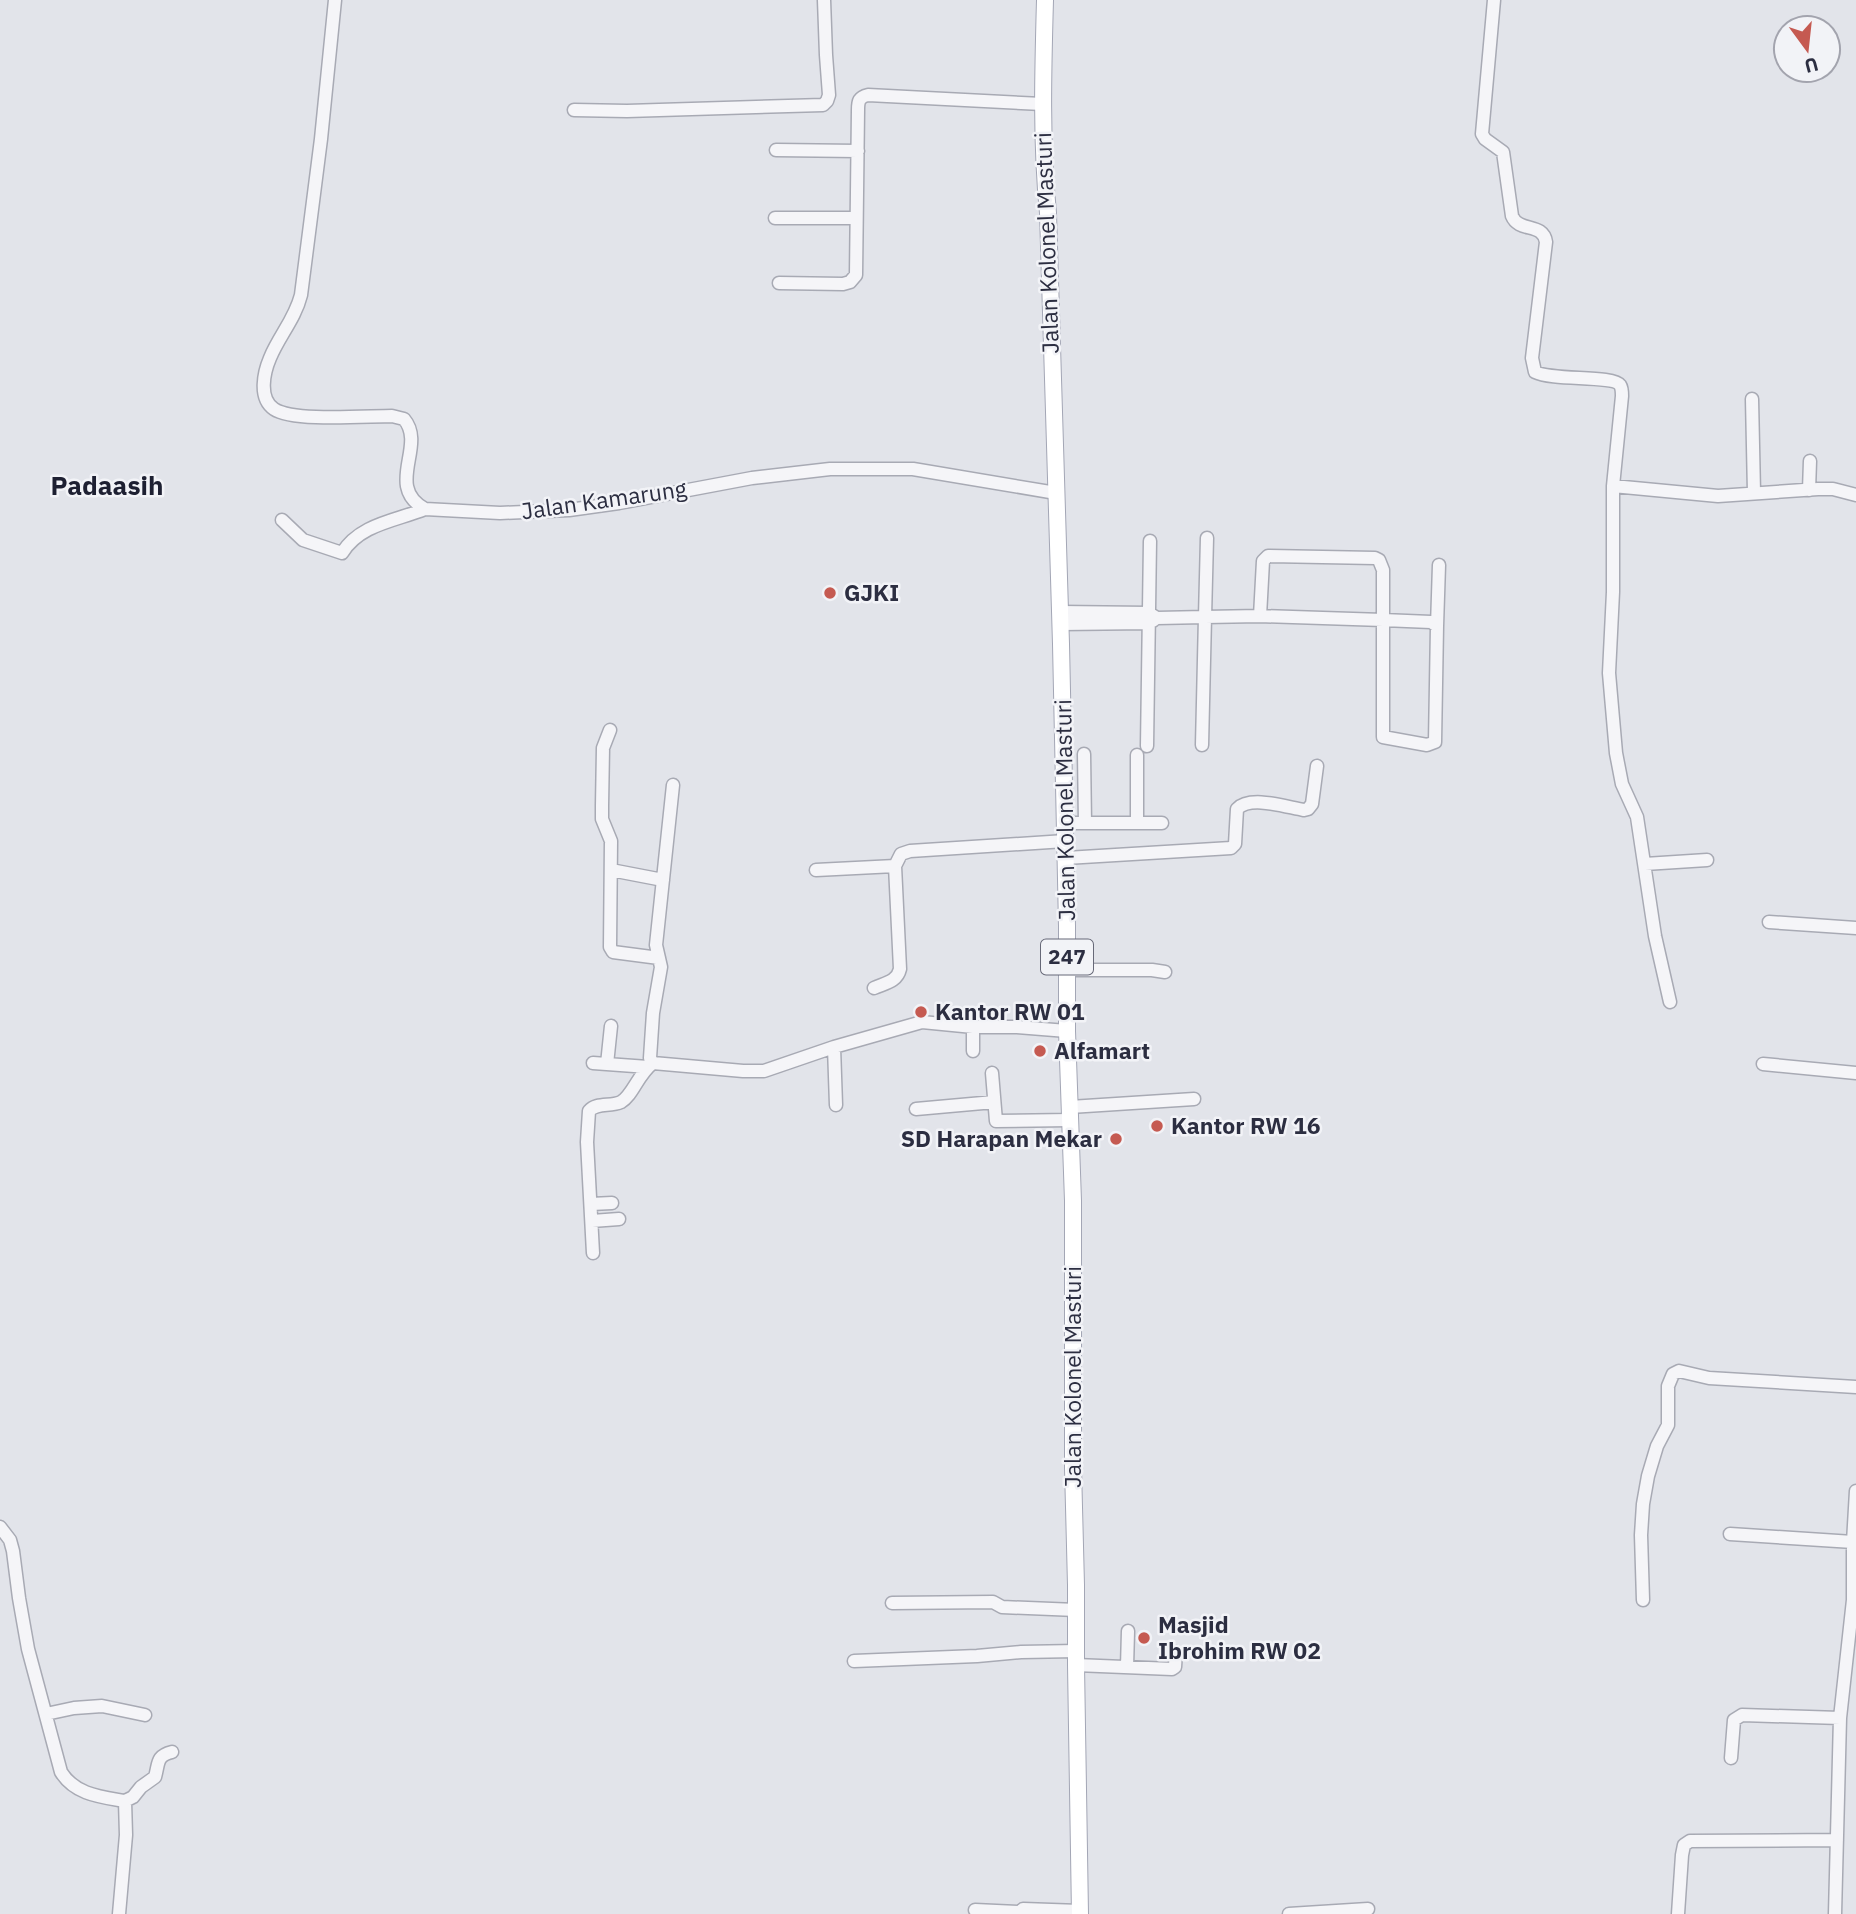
<svg xmlns="http://www.w3.org/2000/svg" width="1856" height="1914" font-family="'IBM Plex Sans',sans-serif">
<rect width="100%" height="100%" fill="#e2e4ea"/>
<g fill="none" stroke-linecap="round" stroke-linejoin="round">
<defs>
<path id="minor" d="M335,0L321,139L301,295C295,319 279,336 270,358C264,372 258,398 274,409C293,422 366,416 392,416L404,419C427,446 384,486 425,509L500,513L569,510L619,503L752,478L830,469H913L1056,493
M1494,0L1482,134L1485,139L1503,152L1512,216C1519,233 1543,222 1546,242L1532,358L1535,372C1553,381 1613,375 1620,385C1622,388 1622,393 1622,396L1613,486L1718,496L1818,489H1833L1856,495
M574,110L627,111L823,105L827,101L829,95L826,55L824,0
M776,150L858,151
M775,218H856
M779,283L843,284L850,282L856,275L858,110C858,101 859,97 868,95L1042,104
M1752,399L1754,493
M1613,486V592L1609,673L1616,753L1622,784L1637,817L1655,936L1670,1002
M1809,490L1810,461
M282,520L303,540L342,553C360,524 395,521 425,509
M1207,538L1205,617L1260,616L1263,561L1268,556L1375,558L1379,560L1383,570V620L1431,622L1437,626L1435,742L1427,745L1383,737V620L1260,616
M1060,612L1149,613L1157,618L1205,617L1202,745
M1060,624L1149,623L1154,620
M1437,626L1439,565
M610,730L603,748L602,806V819L611,841L610,947L613,952L659,958
M1147,746L1150,541
M1084,754L1085,823
M1065,823H1162
M1137,823V755
M1066,858L1231,848L1235,844L1237,809C1250,795 1286,807 1304,810L1308,809L1312,804L1317,766
M1645,864L1707,860
M611,870L663,880
M816,870L895,866
M1769,922L1856,928
M1067,970H1152L1165,972
M874,988C885,983 897,982 900,969L895,866L901,854L910,851L1065,841
M834,1047L836,1105
M973,1051V1027
M593,1063L648,1067
M653,1063L650,1058L653,1013L661,967L656,945L673,785
M607,1064L611,1026
M1763,1064L1856,1073
M992,1073L996,1121L1070,1120
M1070,1107L1194,1099
M916,1109L994,1102
M591,1204L612,1203
M592,1221L619,1219
M593,1253L587,1142L589,1111C597,1102 610,1107 621,1102C633,1095 638,1074 653,1063L743,1071H764L834,1047L922,1022L973,1027H1017L1067,1031
M0,1527L10,1540L13,1551L19,1598L28,1649L61,1772C75,1795 102,1797 125,1801L126,1835L119,1914
M1730,1534L1853,1542
M1643,1600L1641,1535L1643,1504L1648,1476L1657,1446L1668,1425V1386L1673,1374L1679,1371L1709,1378L1856,1387
M892,1603L993,1602L1002,1607L1076,1610
M854,1661L977,1656L1021,1652L1076,1651
M1076,1665L1172,1669L1175,1667L1176,1652
M1127,1667L1128,1631
M46,1714L74,1708L102,1706L145,1715
M1731,1758L1734,1720L1742,1715L1840,1718
M125,1801L133,1797L141,1787L155,1777C159,1763 156,1756 172,1752
M975,1910L1020,1912
M1019,1914L1023,1909L1080,1911
M1289,1914L1368,1909
M1678,1914L1682,1855L1684,1845L1690,1841L1837,1840
M1835,1914L1840,1718L1853,1600V1542L1856,1491"/>
<path id="major" d="M1045,0C1043,71 1041,142 1048,213L1061,644L1067,926V1031L1073,1201V1468L1076,1585V1665L1080,1914"/>
</defs>
<use href="#minor" stroke="#a8aab4" stroke-width="15"/>
<use href="#major" stroke="#a3a6b5" stroke-width="18"/>
<use href="#minor" stroke="#f5f5f8" stroke-width="12"/>
<use href="#major" stroke="#fff" stroke-width="16"/>
</g>
<g fill="#c55a51" stroke="#f2f3f7" stroke-width="2.5">
<circle cx="830" cy="593" r="7"/>
<circle cx="921" cy="1012" r="7"/>
<circle cx="1040" cy="1051" r="7"/>
<circle cx="1157" cy="1126" r="7"/>
<circle cx="1116" cy="1139" r="7"/>
<circle cx="1144" cy="1638" r="7"/>
</g>
<g text-anchor="middle" stroke-width="5" stroke-linejoin="round" paint-order="stroke">
<rect fill="#f2f3f7" stroke="#676978" stroke-width="2" x="1041" y="939.5" width="52" height="35" rx="5"/>
<g font-size="21" font-weight="bold" fill="#2c2e41">
<text x="1067" y="964">247</text>
</g>
<g font-size="23" fill="#2c2e41" stroke="#f2f3f7">
<text transform="translate(1047 243) rotate(-92)" y="8">Jalan Kolonel Masturi</text>
<text transform="translate(604 500) rotate(-8)" y="8">Jalan Kamarung</text>
<text transform="translate(1065 810) rotate(-91)" y="8">Jalan Kolonel Masturi</text>
<text transform="translate(1073 1377) rotate(-90)" y="8">Jalan Kolonel Masturi</text>
</g>
<g font-size="23" font-weight="bold" fill="#2c2e41" stroke="#f2f3f7" text-anchor="start">
<text x="844" y="601">GJKI</text>
<text x="935" y="1020">Kantor RW 01</text>
<text x="1054" y="1059">Alfamart</text>
<text x="1171" y="1134">Kantor RW 16</text>
<text x="1102" y="1147" text-anchor="end">SD Harapan Mekar</text>
<text x="1158" y="1633">Masjid<tspan x="1158" dy="26">Ibrohim RW 02</tspan></text>
</g>
<g font-size="26" font-weight="bold" fill="#1e2032" stroke="#f2f3f7">
<text x="107" y="495">Padaasih</text>
</g>
</g>
<g transform="translate(1807 49) rotate(165)"><circle r="33" fill="#f2f3f7" stroke="#a3a4ae" stroke-width="2"/>
<path d="M0-5L12 26L0 18L-12 26Z" fill="#c55a51"/>
<text y="-10" font-size="19" font-weight="bold" text-anchor="middle" fill="#2c2e41">U</text>
</g>
</svg>
